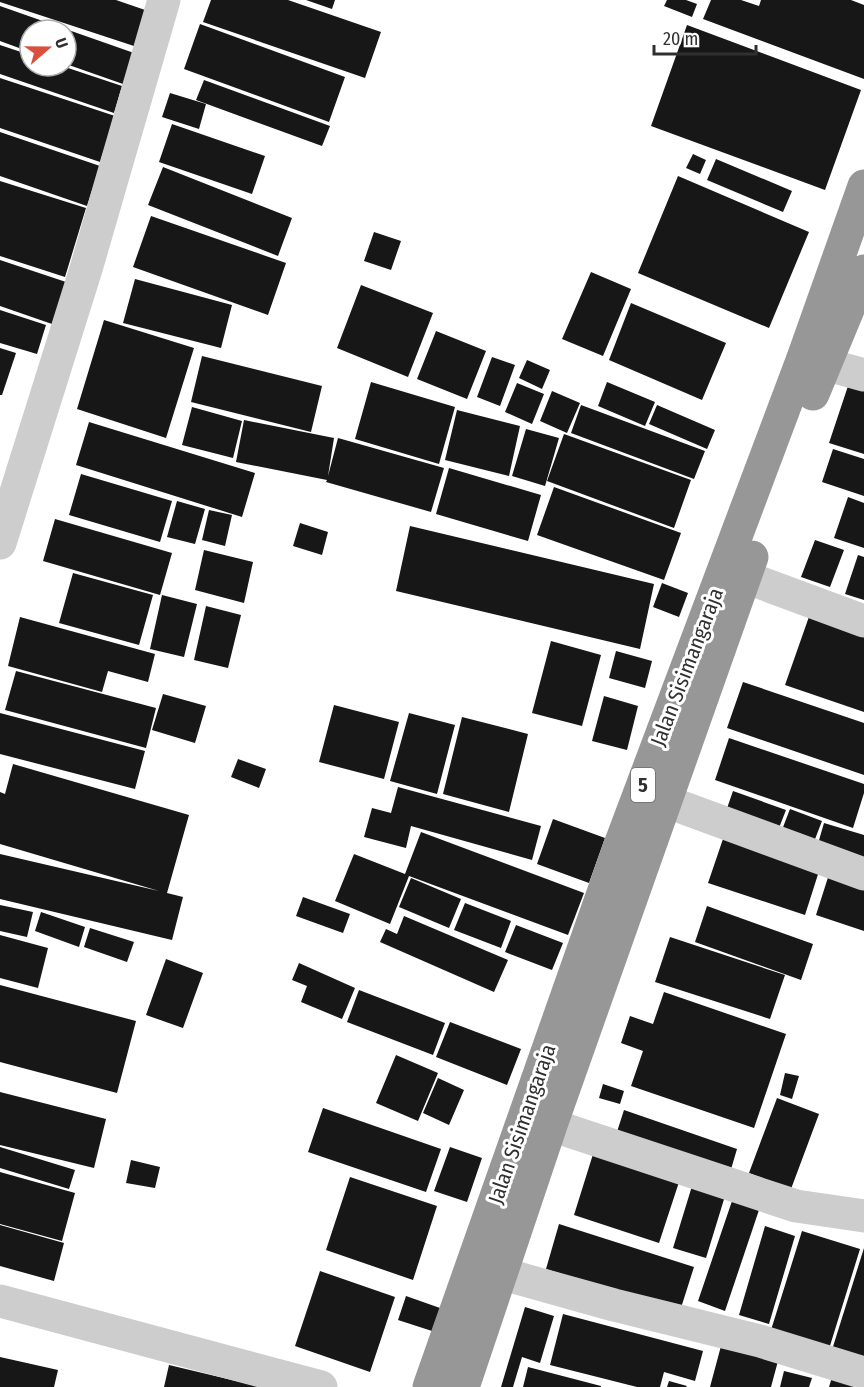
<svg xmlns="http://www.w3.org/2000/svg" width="864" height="1387" font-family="'Fira Sans Condensed',sans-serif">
<rect width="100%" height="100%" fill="#fff"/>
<path fill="#171717" d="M0,0H116L148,11L137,47L0,2Z
M211,0H288L381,32L365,78L203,22Z
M306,0H335L332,9Z
M667,0H686L697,4L692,17L664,6Z
M711,0H741L759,6L761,0H851L864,5V79L703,19Z
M0,6L134,53L123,84L66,64V30H30V52L0,41Z
M200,24L345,77L329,122L184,69Z
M687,25L861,90L825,190L651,126Z
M0,45L30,55V66H62L122,86L114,113L0,74Z
M0,78L115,116L100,162L0,128Z
M204,80L330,126L322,146L196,100Z
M170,93L206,104L199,129L162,117Z
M172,124L265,156L252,194L159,162Z
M0,132L100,166L87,206L0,176Z
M693,154L706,160L700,174L686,168Z
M716,159L792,191L783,212L707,180Z
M163,167L292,218L278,256L148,205Z
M678,176L809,232L769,328L638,273Z
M0,181L86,208L65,277L0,256Z
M151,216L286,263L268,315L133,267Z
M374,232L401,241L391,270L364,261Z
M0,260L66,282L52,324L0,306Z
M591,272L631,289L603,356L562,339Z
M135,279L232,305L221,348L123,323Z
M361,285L433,313L408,377L337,348Z
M631,303L726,343L702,400L609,360Z
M0,310L46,325L37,354L0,343Z
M104,320L194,348L166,438L77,409Z
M436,331L486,351L467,399L417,379Z
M0,348L16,353L2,395H0Z
M202,356L322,386L311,432L191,402Z
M492,357L515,365L500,406L477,397Z
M527,360L550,370L542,389L519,378Z
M850,380L864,385V454L829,443Z
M371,382L455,407L439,464L355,439Z
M607,382L655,402L645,426L598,406Z
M517,383L544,394L532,424L505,412Z
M552,391L580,403L567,433L540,421Z
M581,405L705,451L694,479L571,433Z
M657,405L715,430L707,449L649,424Z
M192,407L242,421L233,458L182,445Z
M457,410L520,426L509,476L445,460Z
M244,420L334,438L328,476L338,438L444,468L431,512L326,482L327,480L236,462Z
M89,422L255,473L242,517L76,465Z
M526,429L559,438L545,486L512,476Z
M564,434L691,480L674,528L547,481Z
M833,449L864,459V496L822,482Z
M449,468L541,495L528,541L436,514Z
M81,474L172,501L160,542L69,515Z
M554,487L681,533L664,580L537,535Z
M848,497L864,503V548L834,538Z
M177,501L205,509L195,544L167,537Z
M209,510L232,515L225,546L202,540Z
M55,519L172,553L160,595L43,561Z
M300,523L328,532L322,555L293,546Z
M410,526L654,584L640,649L396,591Z
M815,540L844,550L830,587L801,577Z
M204,550L253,562L244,603L195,590Z
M858,555L864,557V600L845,594Z
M73,573L153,595L139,645L59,623Z
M662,583L688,593L679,617L653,607Z
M162,595L197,604L184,657L150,649Z
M206,606L241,615L228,668L194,660Z
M811,611L864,630V712L785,685Z
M20,617L155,654L148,682L108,671L102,692L8,666Z
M551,641L601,655L582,726L532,713Z
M616,651L652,661L645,688L609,678Z
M16,671L156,708L146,748L5,710Z
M743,682L864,723V775L727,728Z
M163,694L206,706L195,743L152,730Z
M604,696L638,706L627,750L592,741Z
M334,705L399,722L384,779L319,762Z
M0,713L145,751L135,789L0,754Z
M409,713L455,725L437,794L390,781Z
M462,717L528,734L509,812L443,794Z
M729,738L864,784V793L853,828L715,780Z
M238,759L266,769L259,788L231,777Z
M13,764L189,815L167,893L183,897L172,940L0,899V854L159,891L0,844V792L5,794Z
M398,787L541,826L532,860L411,826L406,848L364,837L372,808L391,813Z
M733,791L786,810L777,833L725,814Z
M790,809L822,821L812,847L780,835Z
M553,819L605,838L589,883L537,864Z
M824,823L864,835V869L815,854Z
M421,832L584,893L568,935L409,876L390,924L335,901L354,854L405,874Z
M724,836L820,868L805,915L708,883Z
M831,868L864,879V931L816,915Z
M411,878L461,899L449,928L399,907Z
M303,897L350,914L343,933L296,916Z
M465,903L511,921L501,948L454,930Z
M0,905L33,912L27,937L0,931Z
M707,906L813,944L801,980L695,942Z
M41,912L85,927L79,947L35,931Z
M404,916L508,960L494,992L380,942L386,929L397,934Z
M516,925L563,943L552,970L505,952Z
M90,928L134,942L127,962L84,947Z
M0,935L48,948L38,988L0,978Z
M670,937L785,975L770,1019L655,982Z
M166,959L203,973L183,1028L146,1015Z
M299,963L355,988L342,1019L301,1002L307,986L292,980Z
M0,985L136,1021L117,1093L0,1062Z
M359,990L445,1023L433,1055L347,1022Z
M664,992L786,1034L754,1128L631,1086L643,1051L621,1043L630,1016L653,1024Z
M450,1022L521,1049L507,1085L436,1057Z
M396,1055L438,1073L418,1121L376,1103Z
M785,1073L799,1076L792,1099L780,1095Z
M438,1078L464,1090L449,1125L423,1113Z
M603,1084L624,1091L620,1104L599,1098Z
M0,1092L106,1119L94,1168L0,1145Z
M777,1098L819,1114L791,1189L749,1173Z
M323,1108L441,1149L426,1192L308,1152Z
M624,1110L737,1149L729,1176L615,1138Z
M0,1147L75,1170L69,1189L0,1168Z
M450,1147L482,1158L467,1202L434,1191Z
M594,1151L680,1179L659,1243L574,1215Z
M131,1160L160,1167L155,1188L126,1183Z
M0,1172L75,1193L62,1241L0,1224Z
M350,1177L437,1206L413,1280L326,1250Z
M692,1186L725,1196L706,1258L673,1248Z
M732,1201L759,1210L725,1311L698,1301Z
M559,1224L694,1267L680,1311L546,1269Z
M0,1225L64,1243L54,1281L0,1266Z
M765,1226L795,1236L769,1324L739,1315Z
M802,1231L860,1249L829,1349L771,1330Z
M864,1248V1364L831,1353Z
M320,1271L395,1297L370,1372L295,1346Z
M406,1296L440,1308L432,1331L398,1320Z
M525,1307L554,1316L540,1363L522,1357L513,1387H501Z
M563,1314L703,1351L695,1381L664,1372L660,1387H637L550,1365Z
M721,1346L778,1361L771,1387H710Z
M0,1357L58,1370L54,1387H0Z
M169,1365L257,1386V1387H164Z
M528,1367L601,1386V1387H523Z
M784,1371L812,1378L809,1387H780Z
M832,1377L864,1387H829Z
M669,1381L687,1386L686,1387H667Z"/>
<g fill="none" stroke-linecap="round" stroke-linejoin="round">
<path stroke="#cdcdcd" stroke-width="33" d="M803,358L864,375
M0,543L86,269L164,0
M745,577L864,621
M665,801L864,874
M551,1125L796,1206L864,1216
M503,1274L614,1305L760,1341L864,1373
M0,1301L321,1387"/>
<path stroke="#979797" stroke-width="33" d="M813,394L864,271
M429,1387L620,845L803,358L864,186
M463,1387L551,1125L752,557"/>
</g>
<g text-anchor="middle" stroke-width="6" stroke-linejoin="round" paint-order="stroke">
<rect fill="#fff" stroke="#6e6e6e" stroke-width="1.5" x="631" y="768" width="24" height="34" rx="4.5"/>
<g font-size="20" font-weight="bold" fill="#303030">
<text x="643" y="792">5</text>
</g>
<g font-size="21" fill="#303030" stroke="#fff">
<text transform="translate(687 667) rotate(-69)" y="7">Jalan Sisimangaraja</text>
<text transform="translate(522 1124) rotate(-71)" y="7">Jalan Sisimangaraja</text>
</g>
</g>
<g transform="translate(48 48) rotate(70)"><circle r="28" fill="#ffffff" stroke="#acacac" stroke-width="1.5"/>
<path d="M0-4.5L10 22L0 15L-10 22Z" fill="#db4f3d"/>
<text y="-9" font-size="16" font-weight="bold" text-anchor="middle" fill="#303030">U</text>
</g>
<path d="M654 45v9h102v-9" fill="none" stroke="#303030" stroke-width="3"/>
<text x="663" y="45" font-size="18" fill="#303030" stroke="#ffffff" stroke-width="4.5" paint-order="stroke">20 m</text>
</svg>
